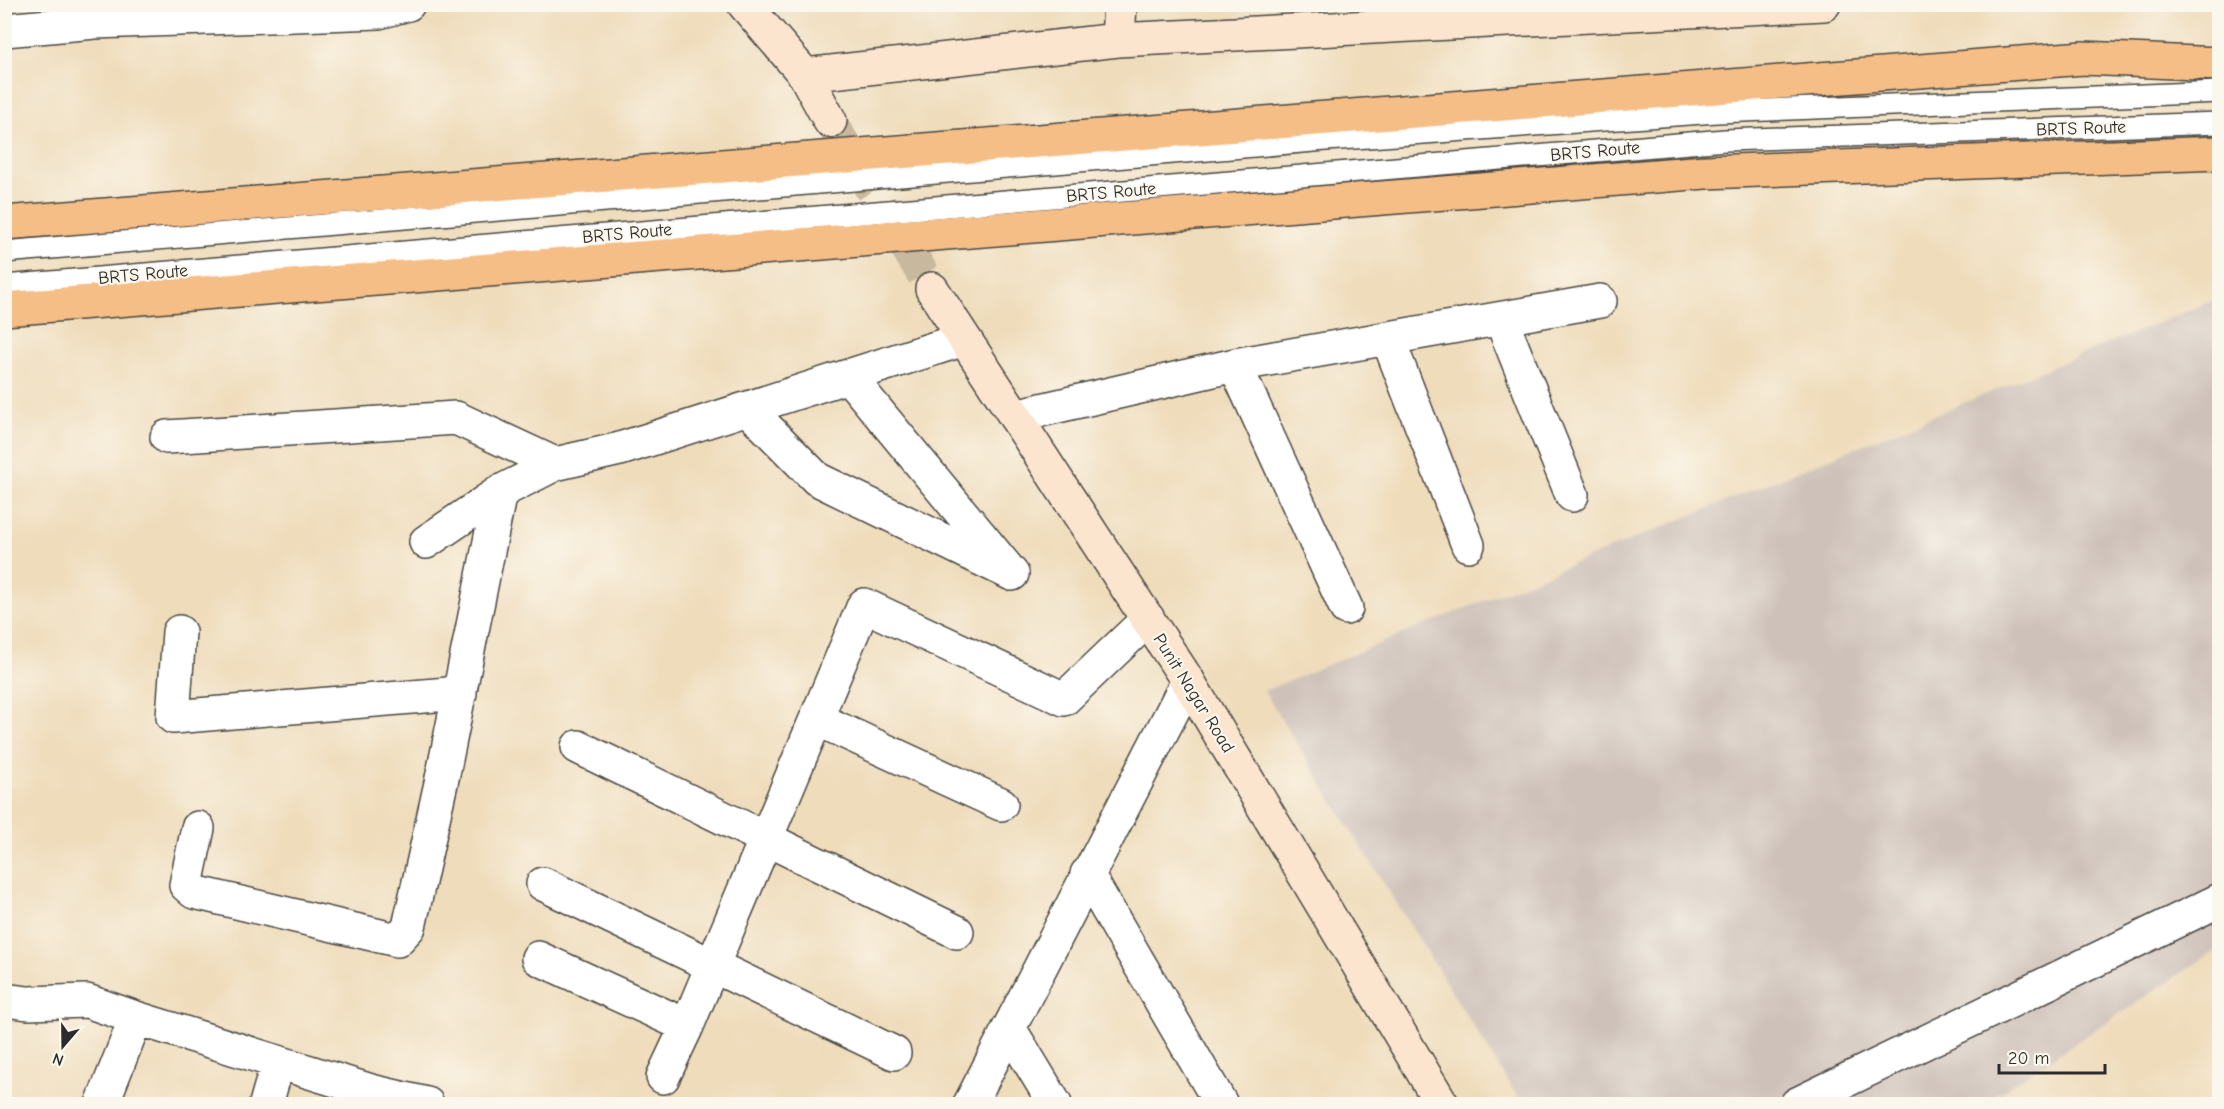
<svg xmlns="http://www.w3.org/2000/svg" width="2224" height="1109" font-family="'Comic Neue',sans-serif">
<rect width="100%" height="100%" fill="#fbf7ec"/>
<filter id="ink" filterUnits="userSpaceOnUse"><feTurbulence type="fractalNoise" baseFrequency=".0167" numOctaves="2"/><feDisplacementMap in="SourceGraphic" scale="12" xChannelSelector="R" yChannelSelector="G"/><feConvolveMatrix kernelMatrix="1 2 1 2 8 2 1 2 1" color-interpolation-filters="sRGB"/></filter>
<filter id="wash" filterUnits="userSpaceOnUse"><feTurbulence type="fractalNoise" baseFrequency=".008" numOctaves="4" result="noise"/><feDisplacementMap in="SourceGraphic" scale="24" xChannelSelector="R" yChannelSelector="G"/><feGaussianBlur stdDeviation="1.35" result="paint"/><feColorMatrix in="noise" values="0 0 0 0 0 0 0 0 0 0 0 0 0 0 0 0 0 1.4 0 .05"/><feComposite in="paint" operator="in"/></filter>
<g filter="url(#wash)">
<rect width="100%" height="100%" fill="#efdcbb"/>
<path fill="#cec1ba" d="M2219,298V948L1982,1104H1522L1264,691Z"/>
</g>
<g filter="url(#ink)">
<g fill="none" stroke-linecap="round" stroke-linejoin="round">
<path stroke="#c8b99e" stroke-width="33" stroke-dasharray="33 16" stroke-linecap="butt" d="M830,121L932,289"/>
<defs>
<path id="lane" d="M4,252L1326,140L1717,112L2220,92
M4,286L1725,140L2220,123"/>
<path id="street" d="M4,30L95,22L379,12L408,4
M1501,319L1572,495
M1388,339L1468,545
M1235,365L1346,608
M748,409L817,479L1012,574L849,377
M1015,416L1235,365L1600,301
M167,437L456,418L555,464
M426,542L500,492L555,464L620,449L964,339
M179,632L173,717L460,693
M817,719L1001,804
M578,747L957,932
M198,828L186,885L194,892L397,940L409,927L443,774L500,492
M1087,874L1221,1104
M543,884L894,1053
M538,958L687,1026L864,605L1064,699L1148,619
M4,1000L28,1003L87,1001L136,1018
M1009,1028L1055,1104
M663,1077L687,1026
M102,1104L136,1018L371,1091L427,1104
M266,1104L278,1062
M970,1104L1188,681
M1797,1104L2220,900"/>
<path id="secondary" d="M744,4L805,75L830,121
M1118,40L1120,4
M805,75L1118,40L1824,4
M932,289L1188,681L1442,1104"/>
<path id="primary" d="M4,223L2083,58L2220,64
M4,309L1705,172L2220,153"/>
</defs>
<use href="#lane" stroke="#484641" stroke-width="24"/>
<use href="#street" stroke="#484641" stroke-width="36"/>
<use href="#secondary" stroke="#484641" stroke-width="36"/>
<use href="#primary" stroke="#484641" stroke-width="36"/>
<use href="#lane" stroke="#fff" stroke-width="21"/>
<use href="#street" stroke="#fff" stroke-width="33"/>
<use href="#secondary" stroke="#fbe5cf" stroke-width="33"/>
<use href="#primary" stroke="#f6be87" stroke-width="33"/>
</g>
</g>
<g text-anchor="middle" stroke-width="4.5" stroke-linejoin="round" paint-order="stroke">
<g font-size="18" fill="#2b2b2b" stroke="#fbf7ec">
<text transform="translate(2081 128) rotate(-2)" y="6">BRTS Route</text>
<text transform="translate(1595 151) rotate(-5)" y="6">BRTS Route</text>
<text transform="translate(1111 192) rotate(-5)" y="6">BRTS Route</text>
<text transform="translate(627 233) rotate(-5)" y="6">BRTS Route</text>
<text transform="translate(143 274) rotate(-5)" y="6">BRTS Route</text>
<text transform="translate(1194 693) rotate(58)" y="6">Punit Nagar Road</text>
</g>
</g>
<rect width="2224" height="1109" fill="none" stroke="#fbf7ec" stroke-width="24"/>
<g transform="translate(63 1046) rotate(200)" stroke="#fbf7ec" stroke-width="4.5" paint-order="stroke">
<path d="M0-4.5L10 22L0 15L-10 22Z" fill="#2b2b2b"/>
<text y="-9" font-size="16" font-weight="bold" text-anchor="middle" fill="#2b2b2b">N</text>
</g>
<path d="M1999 1064v9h106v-9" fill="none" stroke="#2b2b2b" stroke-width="3"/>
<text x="2008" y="1064" font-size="18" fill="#2b2b2b" stroke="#fbf7ec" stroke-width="4.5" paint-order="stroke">20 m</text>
</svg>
